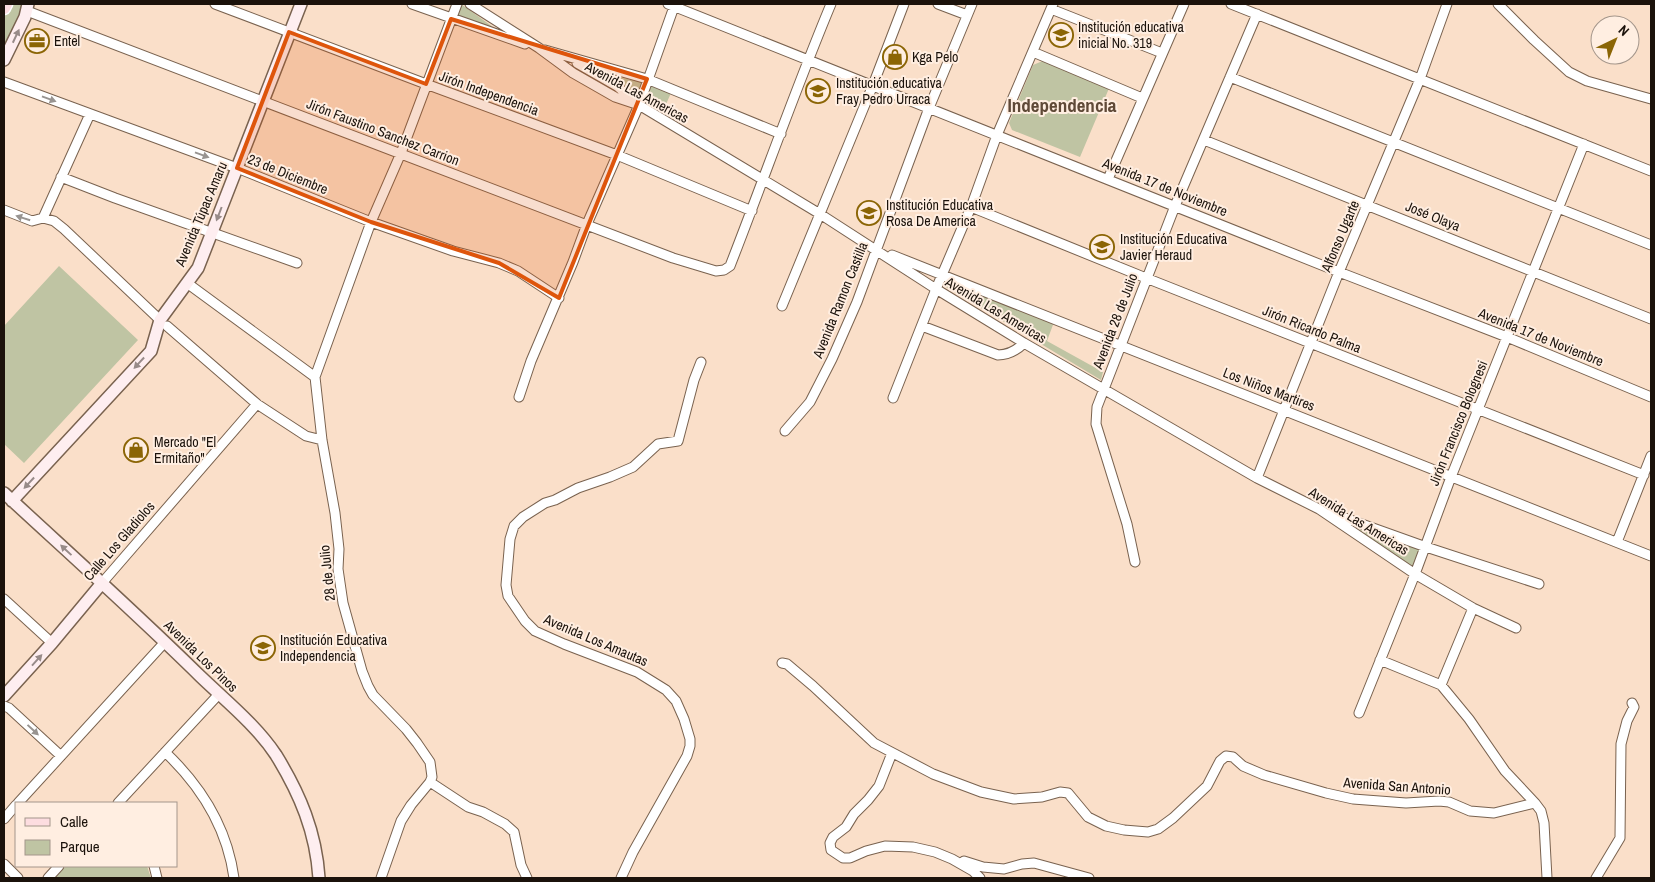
<svg xmlns="http://www.w3.org/2000/svg" width="1655" height="882" font-family="'Archivo Narrow',sans-serif">
<rect width="100%" height="100%" fill="#fadfc9"/>
<path fill="#bfc4a3" d="M8,4H27L4,56V12Z
M461,4L493,27L454,18Z
M1045,60L1110,86L1080,157L1012,130L1009,123L1033,65Z
M608,75L642,82L636,97Z
M648,85L671,93L663,111L642,100Z
M59,266L138,340L24,463L4,444V326Z
M944,278L1054,322L1047,341L1103,372L1101,380L941,284Z
M1328,513L1423,548L1415,573Z
M66,866H147L151,878H54Z"/>
<g fill="none" stroke-linecap="round" stroke-linejoin="round">
<defs>
<path id="street" d="M215,4L426,84L617,155L752,211
M412,4L525,44
M470,4L539,48L573,73L615,97L639,105L820,214L936,289L1024,343L1257,478L1319,509L1415,574L1473,608L1516,628
M668,4L1339,272L1507,337L1651,397
M938,4L967,15
M1231,4L1651,171
M1498,4L1534,40L1569,72L1587,81L1651,99
M1051,9L1162,53
M27,11L673,258L716,271L724,270L730,266C764,179 795,90 831,4
M545,50L647,79L781,134
M1033,52L1142,98
M577,63L617,86L635,102
M1230,77L1651,245
M4,82L237,168L371,222L453,251L499,263L518,271L559,298
M1204,140L1651,319
M61,177L115,198L297,263
M1108,179L1184,4
M971,207L1146,278L1644,475
M4,210L32,221L43,218L54,221L64,229L160,320
M43,218L90,114
M892,255L1651,556
M187,283L315,377
M782,306L873,85L904,4
M167,326L257,404L306,436L322,440
M922,326L998,355C1008,355 1017,350 1024,343
M519,397L531,361L573,262L587,224L639,105L675,4
M893,398L936,289L971,207L997,135L1053,4
M785,431L810,402L832,359L857,302L929,108L972,4
M1257,478L1339,272L1420,79L1447,4
M1331,513L1426,547L1539,584
M1617,542L1651,456
M1135,562L1127,524L1096,424L1097,407L1175,206L1257,14
M102,583L257,404
M4,599L52,643
M1380,660L1441,685L1469,719L1505,771L1535,803L1541,811L1544,823L1547,878
M782,663L787,664L813,686L874,743L933,774L981,792L1014,799L1042,797L1060,792L1068,793L1088,817L1106,826L1124,830L1148,832L1158,829L1173,818L1207,786L1220,761L1226,756L1233,757L1243,766L1264,775L1326,793L1353,799L1406,803L1439,801L1449,802L1470,811L1494,813L1535,803
M1441,685L1473,608
M4,706L9,708L61,756
M1359,713L1415,574L1451,477L1584,144
M165,752C202,787 227,827 234,878
M892,753L879,786L868,800L854,814L846,827L833,837L830,843L831,850L843,858H850L866,851L885,846L913,847L935,852L952,859L973,871L980,878
M430,782L468,807L483,812L505,824L514,832L521,865L527,878
M18,803L165,642
M118,803L219,694
M4,819L16,805
M964,861L983,867L1004,869L1022,864L1034,863L1089,878
M4,864L18,878
M154,866L157,878
M48,878L59,866
M381,878L401,821L411,805L430,782L432,777L430,762L417,743L406,729L373,695L368,686L362,671L343,603L338,569L339,549L335,513L322,440L315,377L371,222L401,153L457,4
M621,878L633,852L687,756L690,746V739L684,719L676,701L666,690L637,672L564,644L535,631L525,621L508,596L506,585L510,539L514,526L523,517L545,503L555,500L578,488L610,477L633,467L658,444L678,441L694,380L701,362
M1596,878L1620,838L1621,744L1627,721L1634,707L1632,703"/>
<path id="secondary" d="M4,60L25,17L28,4
M4,493C70,554 136,613 200,676C226,701 256,725 276,755C300,794 316,832 319,878
M12,501L151,351L160,320L198,268L301,4
M4,696L52,643L102,583"/>
<path id="primary" d="M4,8L6,4"/>
</defs>
<use href="#street" stroke="#79624f" stroke-width="11"/>
<use href="#secondary" stroke="#79624f" stroke-width="14"/>
<use href="#primary" stroke="#fff" stroke-width="15"/>
<use href="#street" stroke="#fff" stroke-width="9"/>
<use href="#secondary" stroke="#feeef0" stroke-width="11"/>
<use href="#primary" stroke="#fddde0" stroke-width="12"/>
</g>
<defs><path id="oneway-solid" d="M-6-.8H1V-3.2L6.5 0L1 3.2V.8H-6Z" transform="scale(1.25)"/></defs>
<g fill="#988b89">
<use href="#oneway-solid" transform="translate(16 36) rotate(-65)"/>
<use href="#oneway-solid" transform="translate(219 214) rotate(111)"/>
<use href="#oneway-solid" transform="translate(139 363) rotate(133)"/>
<use href="#oneway-solid" transform="translate(29 483) rotate(133)"/>
<use href="#oneway-solid" transform="translate(66 550) rotate(-137)"/>
<use href="#oneway-solid" transform="translate(37 660) rotate(-48)"/>
</g>
<g fill="#989491">
<use href="#oneway-solid" transform="translate(49 99) rotate(20)"/>
<use href="#oneway-solid" transform="translate(202 155) rotate(20)"/>
<use href="#oneway-solid" transform="translate(23 218) rotate(-163)"/>
<use href="#oneway-solid" transform="translate(33 730) rotate(43)"/>
</g>
<path fill="#de550c" fill-opacity="0.2" stroke="#de550c" stroke-width="4" stroke-linejoin="round" d="M451,19L647,79L559,298L499,263L371,222L237,168L289,32L426,84Z"/>
<defs>
<symbol id="school-ring" viewBox="-11 -11 22 22"><circle r="9.5" fill="#ffeee1" stroke="#8b6505" stroke-width="1.5"/><path d="M0-5L7-2L0 1L-7-2ZM-4 1L0 2.5L4 1V4Q0 6-4 4Z" fill="#8b6505"/></symbol>
<symbol id="office-ring" viewBox="-11 -11 22 22"><circle r="9.5" fill="#ffeee1" stroke="#8b6505" stroke-width="1.5"/><path d="M-6-3h4V-5.5h4V-3h4V5H-6ZM-1-4.5V-3h2v-1.5ZM-6 0V1H6V0Z" fill="#8b6505"/></symbol>
<symbol id="shop-ring" viewBox="-11 -11 22 22"><circle r="9.5" fill="#ffeee1" stroke="#8b6505" stroke-width="1.5"/><path d="M-5-2.5h2.3a2.7 3.5 0 0 1 5.4 0H5L5.5 6h-11ZM-1.5-2.5h3a1.5 2.3 0 0 0-3 0Z" fill="#8b6505"/></symbol>
</defs>
<g fill-rule="evenodd">
<use href="#school-ring" x="1047" y="21" width="28" height="28"/>
<use href="#office-ring" x="23" y="27" width="28" height="28"/>
<use href="#shop-ring" x="881" y="43" width="28" height="28"/>
<use href="#school-ring" x="804" y="77" width="28" height="28"/>
<use href="#school-ring" x="855" y="199" width="28" height="28"/>
<use href="#school-ring" x="1088" y="233" width="28" height="28"/>
<use href="#shop-ring" x="122" y="436" width="28" height="28"/>
<use href="#school-ring" x="249" y="634" width="28" height="28"/>
</g>
<g text-anchor="middle" stroke-width="4" stroke-linejoin="round" paint-order="stroke">
<g font-size="14" fill="#1b120b" stroke="#ffeee1" text-anchor="start">
<text x="1078" y="32">Institución educativa<tspan x="1078" dy="16">inicial No. 319</tspan></text>
<text x="54" y="46">Entel</text>
<text x="912" y="62">Kga Pelo</text>
<text x="836" y="88">Institución educativa<tspan x="836" dy="16">Fray Pedro Urraca</tspan></text>
<text x="886" y="210">Institución Educativa<tspan x="886" dy="16">Rosa De America</tspan></text>
<text x="1120" y="244">Institución Educativa<tspan x="1120" dy="16">Javier Heraud</tspan></text>
<text x="154" y="447">Mercado "El<tspan x="154" dy="16">Ermitaño"</tspan></text>
<text x="280" y="645">Institución Educativa<tspan x="280" dy="16">Independencia</tspan></text>
</g>
<g font-size="14" fill="#1b120b" stroke="#ffeee1">
<text transform="translate(637 92) rotate(28)" y="5">Avenida Las Americas</text>
<text transform="translate(489 93) rotate(20)" y="5">Jirón Independencia</text>
<text transform="translate(383 132) rotate(21)" y="5">Jirón Faustino Sanchez Carrion</text>
<text transform="translate(288 174) rotate(22)" y="5">23 de Diciembre</text>
<text transform="translate(1165 187) rotate(22)" y="5">Avenida 17 de Noviembre</text>
<text transform="translate(201 214) rotate(-67)" y="5">Avenida Túpac Amaru</text>
<text transform="translate(1433 216) rotate(22)" y="5">José Olaya</text>
<text transform="translate(1340 236) rotate(-67)" y="5">Alfonso Ugarte</text>
<text transform="translate(840 300) rotate(-68)" y="5">Avenida Ramon Castilla</text>
<text transform="translate(996 310) rotate(31)" y="5">Avenida Las Americas</text>
<text transform="translate(1115 321) rotate(-69)" y="5">Avenida 28 de Julio</text>
<text transform="translate(1312 329) rotate(22)" y="5">Jirón Ricardo Palma</text>
<text transform="translate(1541 337) rotate(22)" y="5">Avenida 17 de Noviembre</text>
<text transform="translate(1269 389) rotate(21)" y="5">Los Niños Martires</text>
<text transform="translate(1458 423) rotate(-68)" y="5">Jirón Francisco Bolognesi</text>
<text transform="translate(1359 521) rotate(32)" y="5">Avenida Las Americas</text>
<text transform="translate(119 541) rotate(-49)" y="5">Calle Los Gladiolos</text>
<text transform="translate(327 573) rotate(-96)" y="5">28 de Julio</text>
<text transform="translate(596 640) rotate(23)" y="5">Avenida Los Amautas</text>
<text transform="translate(201 656) rotate(44)" y="5">Avenida Los Pinos</text>
<text transform="translate(1397 786) rotate(4)" y="5">Avenida San Antonio</text>
</g>
<g font-size="19" font-weight="bold" fill="#5f4937" stroke="#ffeee1">
<text x="1062" y="112">Independencia</text>
</g>
</g>
<rect width="1655" height="882" fill="none" stroke="#1b120b" stroke-width="10"/>
<rect x="15" y="802" width="162" height="65" fill="#ffeee1" stroke="#a4968b"/>
<rect x="25" y="818" width="25" height="8" fill="#fddde0" stroke="#a4968b"/>
<text x="60" y="827" font-size="15" fill="#1b120b">Calle</text>
<rect x="25" y="840" width="25" height="15" fill="#bfc4a3" stroke="#a4968b"/>
<text x="60" y="852" font-size="15" fill="#1b120b">Parque</text>
<g transform="translate(1615 40) rotate(43)"><circle r="24" fill="#ffeee1" stroke="#a4968b"/>
<path d="M0-4L9 19L0 12L-9 19Z" fill="#8b6505"/>
<text y="-8" font-size="14" font-weight="bold" text-anchor="middle" fill="#1b120b">N</text>
</g>
</svg>
